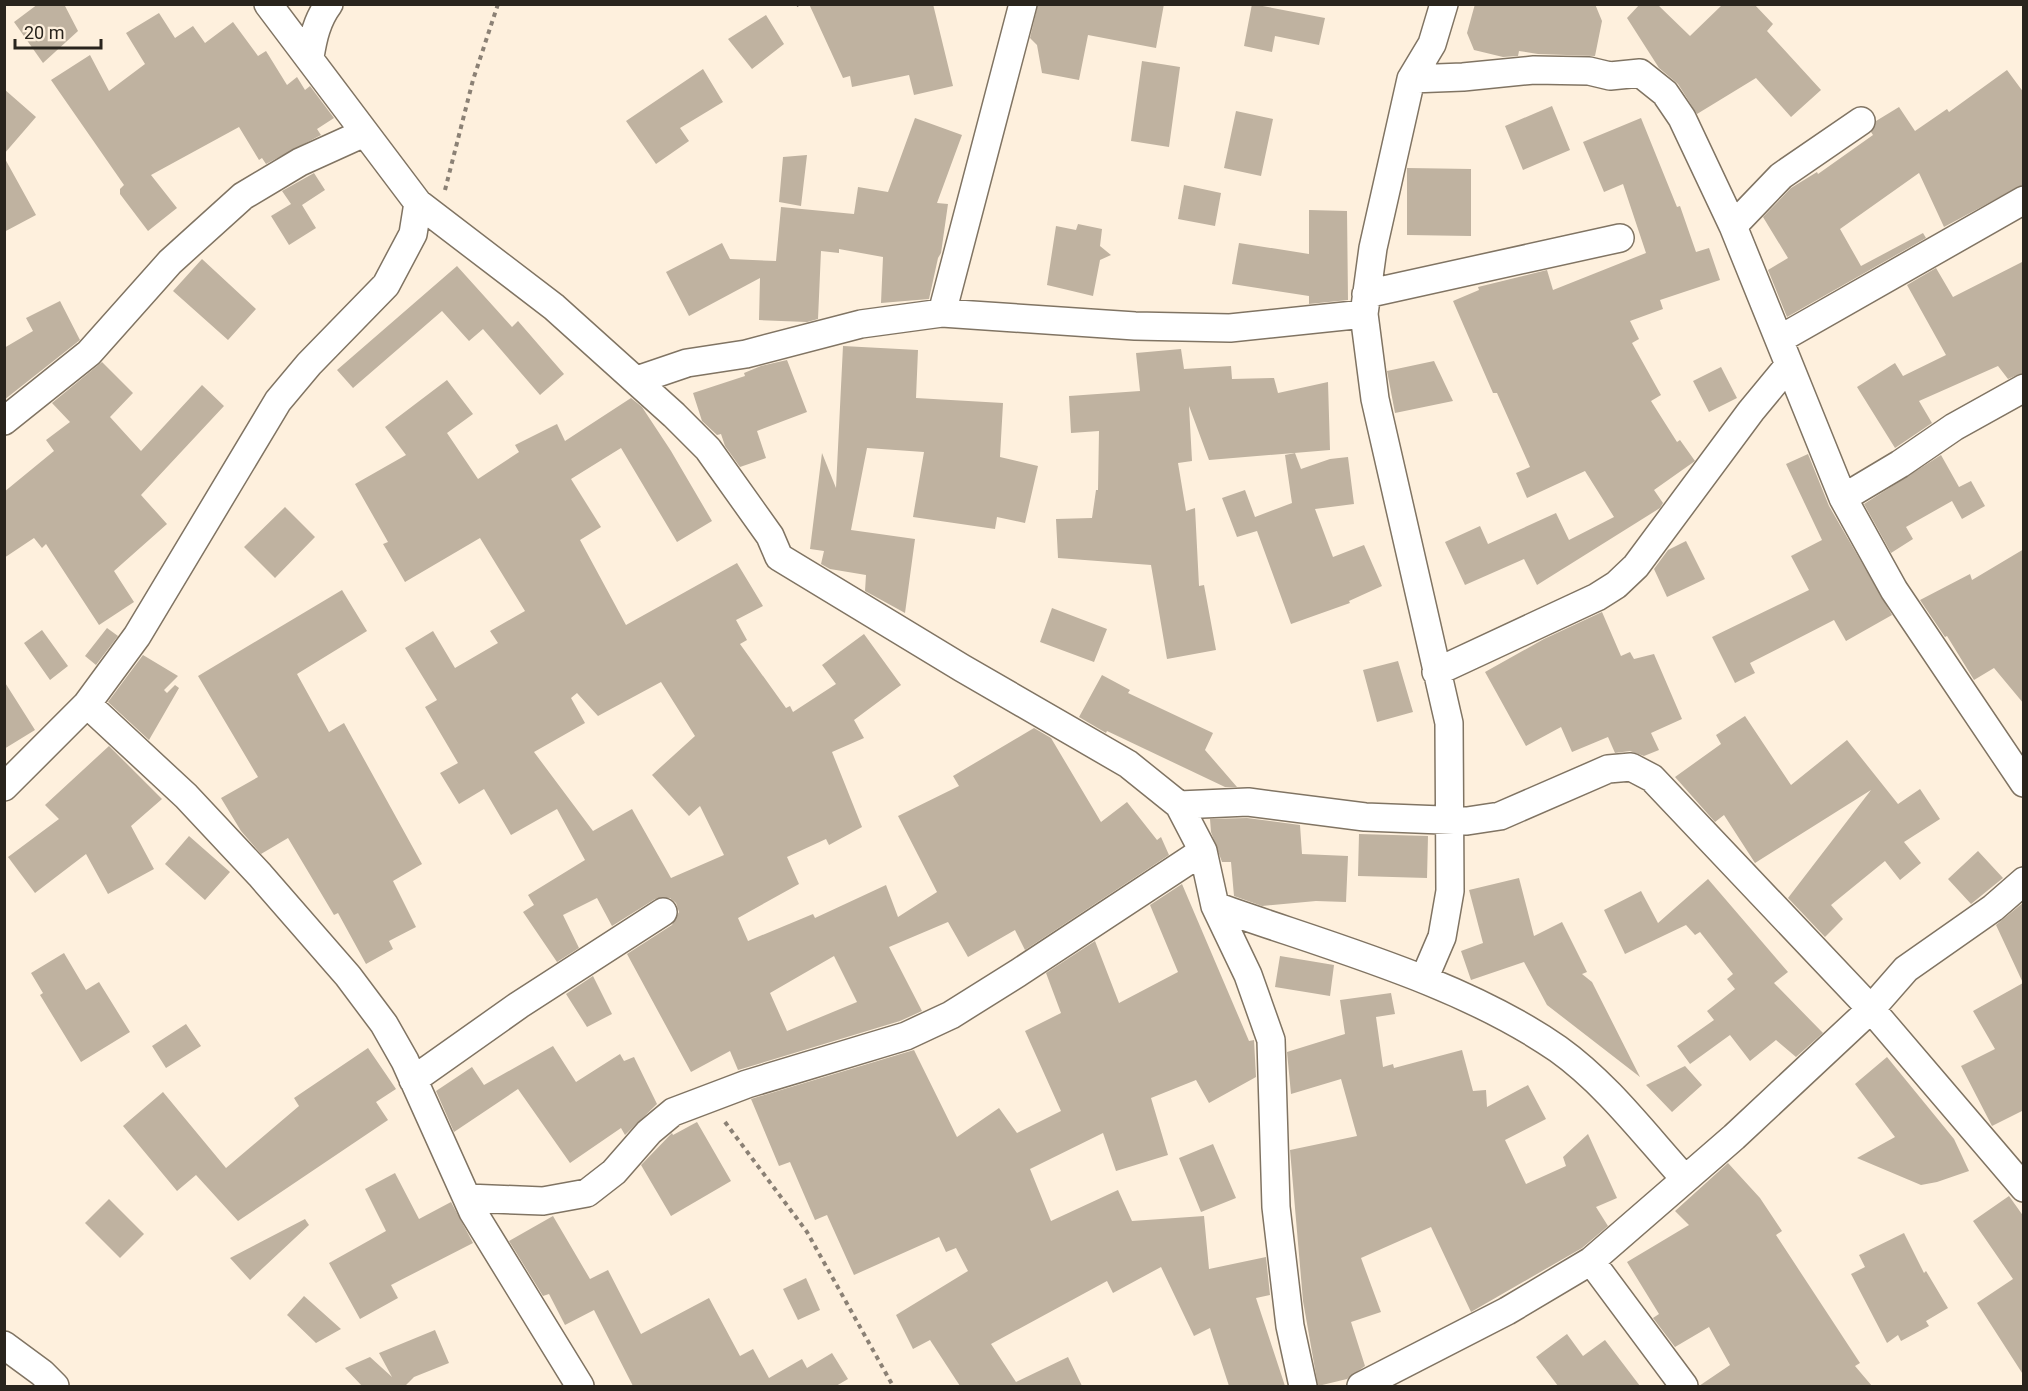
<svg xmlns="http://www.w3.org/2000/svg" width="2028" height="1391" font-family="Roboto,sans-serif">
<rect width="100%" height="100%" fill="#fef0dd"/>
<path fill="#bfb2a0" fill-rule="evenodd" d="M38,4H64L78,31L43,63L14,22Z
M809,4H933L953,86L914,95L909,75L852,87L850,76L843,78Z
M1038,4H1164L1156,48L1088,35L1079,80L1042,73L1037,45L1030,38Z
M1252,4L1325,18L1319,45L1275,36L1272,52L1244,46Z
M1475,4H1595L1602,21L1595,56L1538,54L1519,51L1518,56L1503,57L1474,50L1467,33Z
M1640,4H1657L1690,36L1723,4H1754L1773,24L1767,31L1821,90L1791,117L1756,78L1697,114L1678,84L1659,68L1627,18Z
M159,13L175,38L193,26L205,43L233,22L258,56L266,51L287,85L297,77L305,90L310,86L334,118L317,129L321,135L266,164L262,158L259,160L239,127L151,175L177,208L148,231L120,194V189L124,185L51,80L90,55L109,91L145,64L126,33Z
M766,15L784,44L752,69L728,39Z
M1142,61L1180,67L1169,147L1131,141Z
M703,69L723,102L680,128L689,141L656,164L626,121Z
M2007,70L2024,93V184L1944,227L1919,173L1840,229L1861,266L1923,233L1926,238L1787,317L1768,270L1788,258L1763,217L1791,188L1817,172L1818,174L1873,135L1871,132L1876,121L1899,107L1915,131L1947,109L1949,112Z
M4,89L36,117L4,154Z
M1552,106L1570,150L1523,170L1505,126Z
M1236,111L1273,119L1261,176L1224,168Z
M915,118L962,135L937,203L948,204L941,253L938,258L929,299L881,303L883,257L839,249V253L821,251L818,319L807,322L759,320L760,278L689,316L666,272L722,243L730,259L776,261L781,207L854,214L858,187L888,192Z
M1641,118L1677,207L1680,206L1696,252L1709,248L1720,280L1660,300L1663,309L1630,321L1639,339L1632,343L1661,395L1651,401L1677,442L1680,440L1695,461L1654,490L1663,503L1660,508L1537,585L1524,559L1465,585L1445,542L1480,526L1488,544L1556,513L1569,540L1614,517L1585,471L1527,498L1516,473L1530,467L1497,393H1493L1453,301L1479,290L1478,287L1547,270L1553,290L1646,253L1623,184L1604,192L1583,142Z
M807,155L801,206L779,202L783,157Z
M4,157L36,215L4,232Z
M1407,168L1471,169V236L1407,235Z
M314,173L325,190L302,205L316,228L289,245L271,216L291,204L282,191Z
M1184,185L1221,193L1215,226L1178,219Z
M1309,210L1347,211L1348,300L1309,304V296L1232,284L1239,243L1309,254Z
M1078,224L1102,229L1100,246L1111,255L1100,260L1093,296L1047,285L1056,226L1076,230Z
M202,259L256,309L228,340L173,291Z
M2024,261V372L2008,379L1998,366L1919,401L1932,423L1895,448L1857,387L1895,363L1903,376L1946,355L1907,285L1936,268L1953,297Z
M457,266L512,327L518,321L564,374L540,395L483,329L469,341L442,311L353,388L337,370Z
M60,301L80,340L4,400V348L33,331L26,318Z
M843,346L918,350L916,398L1003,403L1000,457L1038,466L1025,523L997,517L995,529L913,517L924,452L867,448L851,530L915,539L905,613L865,591L866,575L830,569L821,564L824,551L810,549L822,453L836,488Z
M1181,349L1184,369L1231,366L1232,379L1274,378L1278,393L1328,382L1330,450L1209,460L1189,406L1192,461L1178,463L1186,511L1195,508L1199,586L1204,585L1216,650L1167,659L1151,565L1058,558L1056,519L1092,518L1096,490H1098L1099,431L1071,433L1069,396L1140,391L1136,353Z
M787,360L807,412L757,431L766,458L740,467L725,446L721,434L717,435L702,421L693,393L745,376L744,373L761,366Z
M1434,361L1453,401L1395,413L1387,371Z
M102,362L133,393L110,417L141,451L202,385L224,406L141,495L167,524L114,571L134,602L99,625L46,544L42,548L34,538L4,558V492L54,451L46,440L70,422L52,403Z
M1721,367L1737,398L1709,412L1693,381Z
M447,380L473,414L447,433L478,479L519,452L515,445L557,424L565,441L631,398L642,407L671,451L712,521L677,542L621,448L571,479L601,527L580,540L626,625L737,563L763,606L736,620L747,640L740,644L786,708L790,706L793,712L836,684L822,665L864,634L901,685L854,720L864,738L832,752L862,827L829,845L826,839L787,857L799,884L738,918L748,941L813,914L815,918L886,885L898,917L937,892L898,816L959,786L953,776L1034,728L1051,738L1101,822L1127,802L1157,840L1161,837L1169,855L1025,950L1015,930L968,957L948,922L889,947L922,1011L900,1021L738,1070L730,1051L691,1072L627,954L672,925L679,912L676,903L670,898L655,899L612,926L597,898L563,915L579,948L557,962L523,912L534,905L528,895L585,860L557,809L511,835L484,789L459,804L440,773L458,763L425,707L437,700L405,648L433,631L455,668L498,643L490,631L525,611L480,538L405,582L383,544L388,542L355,484L406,455L385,427ZM661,682L695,736L652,775L689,816L700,806L724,855L671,878L632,809L593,831L534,752L585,723L571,698L577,693L598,716ZM834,956L857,1002L787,1031L770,993Z
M1295,453L1301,469L1330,459L1348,457L1354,504L1315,509L1333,557L1364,545L1382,586L1349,601L1350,603L1291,624L1257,531L1237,537L1222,498L1245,490L1255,517L1292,503L1285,455Z
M1808,454L1829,506L1892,615L1846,641L1834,620L1750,663L1755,673L1735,683L1712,637L1809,590L1791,556L1822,540L1786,464Z
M1941,455L1959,487L1971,481L1985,506L1962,519L1952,501L1906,527L1913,539L1891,553L1864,504Z
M285,507L315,537L275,578L244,547Z
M1686,541L1705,579L1667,597L1654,569L1668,550Z
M2024,549V704L1994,668L1974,680L1947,636L1945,637L1920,600L1970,574L1972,580Z
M342,590L367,631L297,674L329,732L344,723L422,864L393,881L416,927L389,941L393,949L366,964L338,913L334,915L288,838L261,854L241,831L221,798L258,777L198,676Z
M1052,608L1107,629L1094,662L1040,642Z
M1602,612L1621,656L1630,652L1634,659L1654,654L1682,719L1651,733L1659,750L1644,756L1630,751L1615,753L1608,737L1572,752L1561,727L1526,746L1485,672L1544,639Z
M107,628L118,636L96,665L85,656Z
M42,630L68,666L50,680L24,643Z
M143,655L178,676L164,690L167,693L175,685L179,688L149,740L108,702Z
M1398,661L1413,712L1377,722L1363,670Z
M1102,675L1130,690L1128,693L1213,733L1205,750L1237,787H1225L1107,731L1106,733L1079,717Z
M4,681L35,730L4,749Z
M1745,716L1791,785L1847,740L1898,804L1920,789L1940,819L1904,842L1921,863L1900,880L1885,861L1831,905L1843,919L1825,937L1788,898L1871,790L1755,863L1724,815L1715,822L1675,777L1721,744L1716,735Z
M109,746L162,799L131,826L154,869L108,894L86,854L35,893L8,857L59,819L45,805Z
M1247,818L1300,825L1302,854L1348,856L1346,902L1316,901L1262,906L1234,896L1231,862H1222L1211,832L1210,819Z
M1359,834L1428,836L1427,878L1358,876Z
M189,836L230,872L205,900L165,864Z
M1978,851L2003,878L1971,904L1948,879Z
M1519,878L1534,936L1562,922L1587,972L1582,974L1592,982L1640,1077L1547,1005L1524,962L1471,980L1461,951L1483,943L1469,890Z
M1708,879L1788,972L1774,983L1823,1033L1796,1057L1776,1040L1750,1061L1730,1035L1690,1064L1677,1046L1714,1020L1707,1011L1735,989L1727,979L1733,974L1700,932L1695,935L1686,925L1625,954L1604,910L1641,891L1658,923Z
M1182,884L1249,1041L1254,1040L1256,1077L1209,1103L1196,1080L1151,1098L1168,1155L1116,1171L1103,1133L1030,1169L1051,1221L1118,1190L1132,1221L1204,1216L1209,1269L1266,1257L1270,1295L1256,1298L1285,1386H1229L1210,1328L1194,1336L1161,1267L1113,1293L1107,1281L991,1344L1016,1382L1068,1357L1082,1386H960L930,1340L913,1349L896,1315L968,1271L956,1248L946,1252L939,1237L854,1275L827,1215L815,1220L790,1162L779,1166L751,1099L914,1050L957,1137L999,1108L1017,1133L1061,1111L1025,1031L1061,1013L1046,973L1095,941L1119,1003L1178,972L1150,905Z
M2024,902V1110L1992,1126L1961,1066L1995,1049L1973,1011L2023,983L1996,925Z
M64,953L86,990L99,982L130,1032L81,1062L40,995L43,993L31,973Z
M1280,956L1334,965L1330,996L1275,987Z
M593,976L612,1014L587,1027L566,994Z
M1391,993L1395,1014L1376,1017L1383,1067L1393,1064L1394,1068L1462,1050L1473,1091L1486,1090L1487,1107L1528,1085L1546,1119L1505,1140L1526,1184L1566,1166L1563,1157L1588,1134L1617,1198L1596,1207L1608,1226L1582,1248L1471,1312L1431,1227L1361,1258L1381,1312L1351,1322L1365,1366L1347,1379L1318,1386L1303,1301L1290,1150L1357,1136L1341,1079L1291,1094L1287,1052L1345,1034L1340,1000Z
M186,1024L201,1046L166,1068L152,1046Z
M553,1046L576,1082L620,1054L624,1061L634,1057L657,1104L625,1135L621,1128L570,1163L518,1089L454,1132L436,1091L472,1067L484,1085Z
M368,1048L396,1089L376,1102L388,1120L238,1221L196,1175L177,1191L123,1126L163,1092L226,1168L299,1106L294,1098Z
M1887,1057L1954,1139L1969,1171L1937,1182L1921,1185L1857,1158L1895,1137L1855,1084Z
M1685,1066L1702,1085L1672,1112L1646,1085Z
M697,1122L731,1181L671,1216L641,1165L672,1133L673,1135Z
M1213,1144L1236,1198L1201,1212L1179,1158Z
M1728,1163L1760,1198L1782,1231L1776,1235L1860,1363L1855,1366L1872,1386H1699L1730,1365L1709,1327L1675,1347L1653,1318L1659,1314L1627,1262L1689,1225L1675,1211Z
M395,1173L419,1219L451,1202L473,1243L391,1285L398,1298L360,1319L329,1263L386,1231L365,1189Z
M2009,1196L2024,1217V1376L1977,1303L2013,1279L1973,1221Z
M109,1199L144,1234L120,1258L85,1223Z
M553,1216L590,1279L608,1270L641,1334L709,1298L740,1356L753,1349L769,1378L802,1359L807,1368L832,1353L848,1379L836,1386H633L594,1310L565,1325L549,1294L543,1296L509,1241Z
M305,1219L309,1225L250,1280L230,1258Z
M1904,1233L1924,1273L1926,1271L1948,1308L1926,1321L1929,1326L1901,1341L1898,1335L1887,1343L1851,1274L1865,1267L1859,1255Z
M806,1278L820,1310L798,1320L783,1289Z
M304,1296L341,1329L316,1343L287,1315Z
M435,1330L449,1363L414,1377L405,1386H362L345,1368L370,1357L392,1377L379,1353Z
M1567,1334L1583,1356L1605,1340L1640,1386H1558L1536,1357Z"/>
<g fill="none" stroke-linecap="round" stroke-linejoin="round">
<defs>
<path id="minor" d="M310,57C313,38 317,20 329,4
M1411,79L1463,77L1534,70L1589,71L1610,76L1640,73L1665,93L1682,118L1733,226L1843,498L1894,590L2024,783
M418,203L554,307L674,415L708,449L770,536L779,557L962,668L1128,764L1179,805L1203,851L1215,906L1248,975L1271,1040L1276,1207L1290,1326L1303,1386
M1733,226L1781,176L1861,121
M1366,294L1620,238
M942,313L1023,4
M1780,339L2024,200
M637,380L687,363L746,354L861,324L942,313L1135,326L1230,328L1364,314
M4,421L89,353L170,262L243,196L300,162L364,133
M1843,498L1900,464L1954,427L2024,388
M1436,672L1597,597L1616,585L1636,566L1751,411L1789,365
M87,704L186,796L260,875L348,976L384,1024L405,1061L473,1212L580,1386
M4,787L87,704L137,636L278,401L309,364L386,285L413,234L418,203L268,4
M1179,805L1248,802L1365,817L1467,821L1500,816L1608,769L1631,767L1652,778L1871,1009L2024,1188
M1215,906C1327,946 1460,981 1558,1049C1607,1084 1645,1135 1685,1179
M1424,979L1442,937L1450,891L1449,723L1375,399L1364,314L1373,248L1411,79L1432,44L1444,4
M413,1080L519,1005L663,912
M467,1198L543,1201L587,1193L614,1172L649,1132L673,1112L747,1084L906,1036L951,1015L1018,973L1203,851
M1591,1261L1684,1386
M4,1345L42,1373L55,1386
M1361,1386L1507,1311L1591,1261L1734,1137L1871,1009L1906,969L1993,908L2024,881"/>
</defs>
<use href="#minor" stroke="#807463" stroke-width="30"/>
<path stroke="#8b8175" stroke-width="4" stroke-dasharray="4.5 4.5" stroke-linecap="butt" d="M798,4L799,6
M445,190L473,80L498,4
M725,1122L807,1232L893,1386"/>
<use href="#minor" stroke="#fff" stroke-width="27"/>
</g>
<rect width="2028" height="1391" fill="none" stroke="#29241d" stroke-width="12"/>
<path d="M15 39v9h86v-9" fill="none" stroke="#29241d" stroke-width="3"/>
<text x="24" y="39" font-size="18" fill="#29241d" stroke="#fef0dd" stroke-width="4.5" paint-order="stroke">20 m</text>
</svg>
